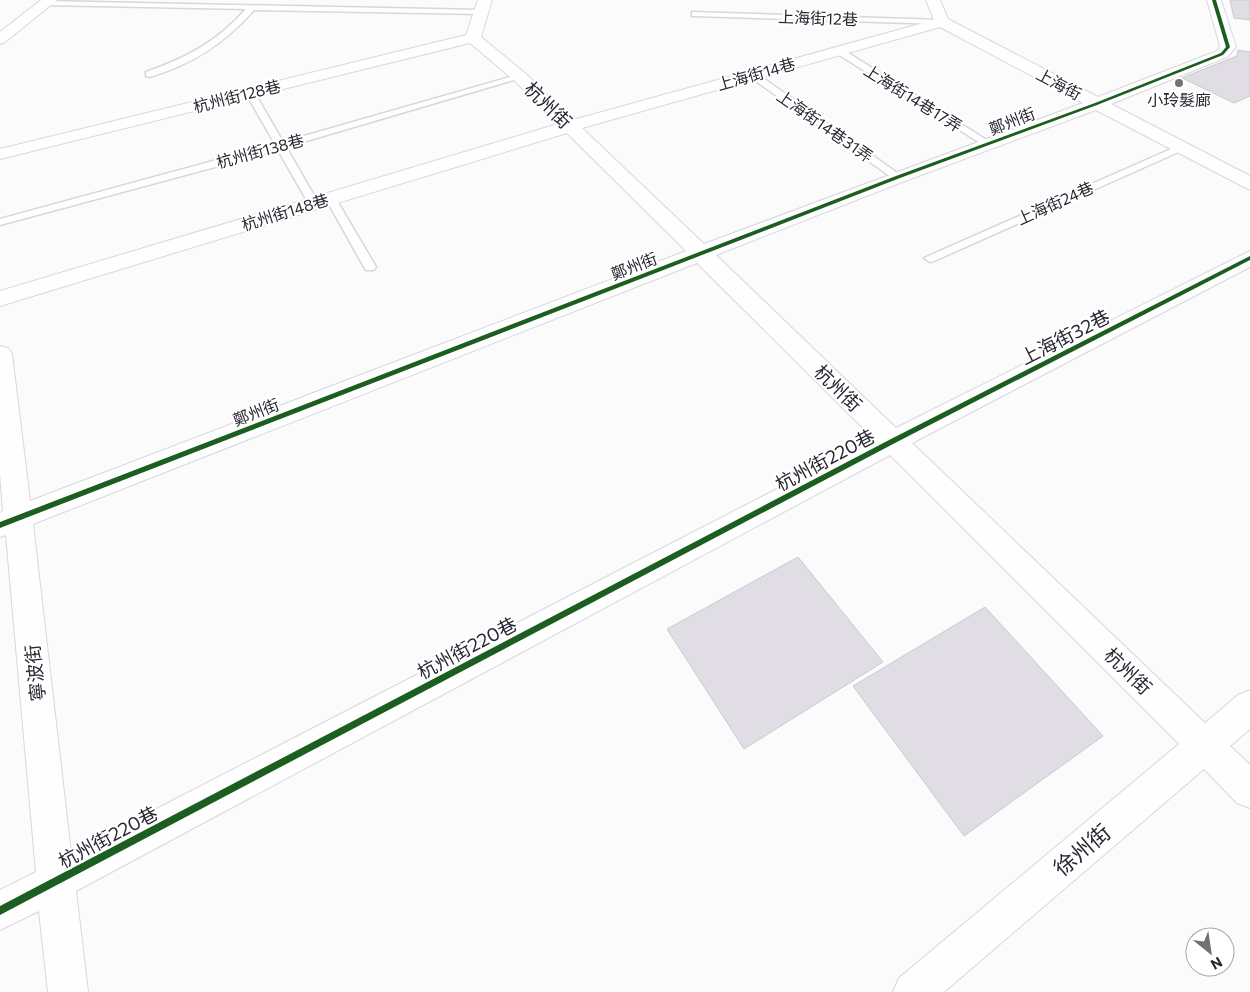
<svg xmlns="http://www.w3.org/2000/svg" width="1250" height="992" font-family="Commissioner,'Noto Sans TC',sans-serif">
<rect width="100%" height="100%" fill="#fbfbfb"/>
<path fill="#e0dee4" stroke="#cac9cf" d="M1230,0H1250V20L1234,18Z
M1238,50L1250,52V96L1234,103L1182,78L1237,56Z
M798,557L883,662L744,749L667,629Z
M985,607L1103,736L964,836L853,686Z"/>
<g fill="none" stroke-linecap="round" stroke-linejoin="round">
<defs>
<path id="lane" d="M44,1L480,10L484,12L480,14L254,10C225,43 192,65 149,77L146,76V72C186,58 217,42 246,9L47,5H44Z
M692,12L942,20L946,22L942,24L695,16H692Z
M836,49H842L993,144L985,146L836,53Z
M750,73H756L903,177L902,179H894L750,77Z
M517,75L524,77L286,147L319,204L318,206H310L278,150L0,225V219L275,144L245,92L247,90H253L283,142Z
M1180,145L1185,148L1183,150L934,261L930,262L924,258Z
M331,196L336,199L376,267L374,270H366L364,267L326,199Z"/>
<path id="street" d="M41,0H57L5,42L0,44V32Z
M478,0H492L481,37L526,74L573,120L934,20L926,0H940L948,19L1098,97L1217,51L1220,46L1207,0H1221L1236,47L1227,57L1111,104L1250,176V190L1096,110L905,181L716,255L896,428L1250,251V267L912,443L1205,723L1238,695L1250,690V729L1230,746L1250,765V808L1237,803L1204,769L944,992H893L899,978L1179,744L890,455L76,891L88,992H48L39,911L0,930V890L36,872L6,535L0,537V513L3,511L0,474V346L8,348L12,354L30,501L686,251L567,133L0,306V291L558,124L514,80L470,43L0,159V149L466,35ZM940,27L1083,103L704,244L582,128ZM697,263L874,439L71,853L33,524Z"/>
</defs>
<use href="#lane" stroke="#d8d7dd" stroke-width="3"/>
<use href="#street" stroke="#d8d7dd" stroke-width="2"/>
<use href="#lane" fill="#fefefe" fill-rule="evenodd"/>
<use href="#street" fill="#fefefe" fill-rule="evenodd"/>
<defs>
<path id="cycleway" d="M1212,0H1216L1230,47L1223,55L1097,105L900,178L0,528V522L896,176L1095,103L1221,53L1226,47Z
M1250,256V260L895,443L0,915V906L891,439Z"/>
</defs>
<use href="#cycleway" stroke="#fff" stroke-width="3"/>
<use href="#cycleway" fill="#1b5e20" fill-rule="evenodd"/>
</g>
<circle fill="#727178" stroke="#fff" stroke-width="2" cx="1179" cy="83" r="5"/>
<g text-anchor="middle" stroke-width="4.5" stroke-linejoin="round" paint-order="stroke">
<g font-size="16" fill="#292732" stroke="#fff">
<text transform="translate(818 18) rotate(2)" y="6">上海街12巷</text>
<text transform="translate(756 74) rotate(-16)" y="6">上海街14巷</text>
<text transform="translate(1059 84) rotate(28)" y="6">上海街</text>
<text transform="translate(237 96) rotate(-14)" y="6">杭州街128巷</text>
<text transform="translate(913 98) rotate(32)" y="6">上海街14巷17弄</text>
<text transform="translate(1012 121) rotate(-21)" y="6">鄭州街</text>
<text transform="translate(825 126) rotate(35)" y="6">上海街14巷31弄</text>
<text transform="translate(260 151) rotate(-15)" y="6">杭州街138巷</text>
<text transform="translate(1055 203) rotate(-24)" y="6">上海街24巷</text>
<text transform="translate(285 212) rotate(-17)" y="6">杭州街148巷</text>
<text transform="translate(634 266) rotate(-21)" y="6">鄭州街</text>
<text transform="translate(256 412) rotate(-21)" y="6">鄭州街</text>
</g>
<g font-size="16" fill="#292732" stroke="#fff">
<text x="1179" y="106">小玲髮廊</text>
</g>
<g font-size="19" fill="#292732" stroke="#fff">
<text transform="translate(548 105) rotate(44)" y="7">杭州街</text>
<text transform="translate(1065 337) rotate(-27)" y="7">上海街32巷</text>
<text transform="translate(838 388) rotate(44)" y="7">杭州街</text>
<text transform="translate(825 460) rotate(-28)" y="7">杭州街220巷</text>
<text transform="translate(467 648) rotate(-28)" y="7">杭州街220巷</text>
<text transform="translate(1128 671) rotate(44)" y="7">杭州街</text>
<text transform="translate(35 673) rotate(-96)" y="7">寧波街</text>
<text transform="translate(108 837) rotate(-28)" y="7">杭州街220巷</text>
</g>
<g font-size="22" fill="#292732" stroke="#fff">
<text transform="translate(1082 850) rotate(-40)" y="8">徐州街</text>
</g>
</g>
<g transform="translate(1210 952) rotate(150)"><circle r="24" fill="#ffffff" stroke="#a9a9ad"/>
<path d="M0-4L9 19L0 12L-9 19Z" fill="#727178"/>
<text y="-8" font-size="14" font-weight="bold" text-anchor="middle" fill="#292732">N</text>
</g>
</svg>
